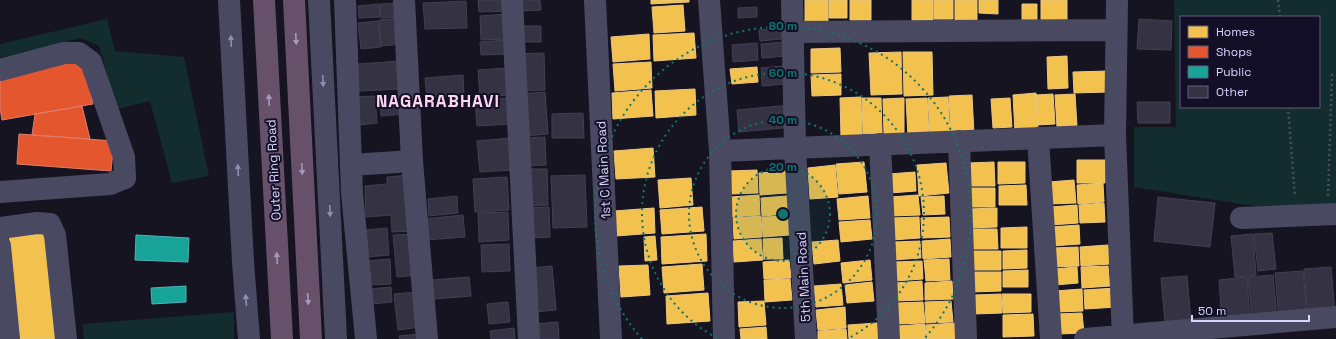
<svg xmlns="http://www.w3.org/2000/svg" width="1336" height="339" font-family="'Space Grotesk',sans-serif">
<rect width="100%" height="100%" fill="#161421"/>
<path fill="#132c2d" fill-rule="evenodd" d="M1174,0H1336V209L1279,210L1134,187V127H1176ZM1181,17H1319V107H1181Z
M107,19L115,51L184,57L209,176L172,183L150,101L117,109L99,46L81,38L0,58V44Z
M234,312V339H84L82,324Z"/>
<path fill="#f2c14e" stroke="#eac783" d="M651,0H689V2L651,4Z
M805,0H828V23H805Z
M829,0H847V18H829Z
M850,0H871V20H850Z
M912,0H933V21H912Z
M934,0H953V19H934Z
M955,0H977V21H955Z
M979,0H998V14L979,13Z
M1041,0H1067V26H1041Z
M1022,4H1037V21H1022Z
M683,5L685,31L654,33L652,7Z
M694,33L696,58L654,61L653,35Z
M649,34L650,59L613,62L611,37Z
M840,48L841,72L811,73V49Z
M901,52L902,94L871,95L869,53Z
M903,52H932L933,95L904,96Z
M1067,56L1068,88L1048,89L1047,57Z
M651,62L652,88L615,91L613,64Z
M757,67L758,82L732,84L730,69Z
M1108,71L1109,92L1074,93L1073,72Z
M841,74V95L812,96L811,75Z
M695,89L696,115L656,118L655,91Z
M651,90L653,116L613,119L612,93Z
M1036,93L1038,132L1015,133L1013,95Z
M1053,94L1055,124L1038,125L1036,95Z
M1075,94L1077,126L1057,127L1055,95Z
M972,95L974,134L951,135L949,96Z
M861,97L862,137H841L840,98Z
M948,97L950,135L930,136L928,98Z
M862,98H881L882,133L863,134Z
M904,98V134H884L883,99Z
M927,98L929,135L908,136L906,99Z
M1010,98L1012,127L993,128L991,99Z
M653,148L655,177L616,179L614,151Z
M1077,160H1105V183H1077Z
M864,162L867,192L839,194L836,164Z
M994,162L995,186H969L968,163Z
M998,162H1025V183L998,184Z
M946,163L949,193L919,196L917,165Z
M835,165L838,197L810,199L808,168Z
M757,170L758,193L731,194L729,171Z
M786,171L787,193L760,195L759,173Z
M915,172L916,191L890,193L889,174Z
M691,178L693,205L660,208L658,180Z
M1074,180L1076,203L1050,204L1049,182Z
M1103,183L1104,202L1078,204L1077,185Z
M1026,185L1027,205H999V186Z
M970,188H995V207H970Z
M759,195L760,215L732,217L731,197Z
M918,195L920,215L891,216L890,197Z
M787,196L788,214L762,216L761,198Z
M868,196L870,218L839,220L837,199Z
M944,196L945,214L923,215L921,197Z
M1104,203L1105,222L1080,223L1079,205Z
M1077,205L1078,223L1051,225L1050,207Z
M702,207L704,231L662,234L660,210Z
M654,208L655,233L616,236L614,211Z
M997,208V227L969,228L968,209Z
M761,216L762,237L734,239L733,218Z
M788,216L789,235L763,237L762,217Z
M919,217L920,238L892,240L891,218Z
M949,217L950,237L922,238L921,218Z
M870,220L872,239L841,242L839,222Z
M1079,225L1080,244L1052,246L1051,227Z
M1027,227V248H1001V228Z
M971,229H997L998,249H971Z
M51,230L62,339H20L9,234Z
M706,234L707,261L662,264L661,237Z
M655,236L657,260L645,261L644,237Z
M782,238L783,259H764L763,239Z
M761,239L763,260L734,262L733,241Z
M950,239L951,257L923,259L922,241Z
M838,240L840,261L814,264L812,242Z
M920,241L921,258L893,260V242Z
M1108,245L1110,264L1081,266L1080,247Z
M1078,247L1079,266L1053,267L1052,248Z
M1027,250V268L1003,269V251Z
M971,251H1001V270H972Z
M949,259L950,280L926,281L924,260Z
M789,260L791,278L764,279L763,262Z
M870,260L872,280L843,283L841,263Z
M922,261L923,279L895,281L893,262Z
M702,264L704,290L664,293L662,267Z
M648,265L650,295L621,297L619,266Z
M1108,266L1110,286L1082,288L1081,267Z
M1077,267L1078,283L1055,285L1054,269Z
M1028,270V287H1003V271Z
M972,272H1001V291L972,292Z
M790,279L792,300L765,302L764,280Z
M922,281L923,300L896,301L895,283Z
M952,281L953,299L925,300V283Z
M872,282L874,301L847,303L845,285Z
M841,284L843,305L816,307L814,286Z
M1116,288L1117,307L1085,309L1084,290Z
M1082,289L1083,311L1056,312L1054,291Z
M708,293L710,321L667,324L666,296Z
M1001,294L1002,313L974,314V295Z
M1002,294H1031V312L1003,313Z
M764,301L766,325L739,327L738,302Z
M951,301L953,322L926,323L925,302Z
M923,302L925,323L898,324L897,303Z
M845,307L846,328L818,330L816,310Z
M1082,313L1084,333L1058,334L1056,314Z
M1033,314L1034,336L1003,337V315Z
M877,323L878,339H849L848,325Z
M955,323L956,339H927L926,325Z
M925,324L926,339H898V326Z
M766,327L767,339H741L740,329Z
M846,329L847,339H818V331Z"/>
<path fill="#e4572e" stroke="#e17c6d" d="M85,58L93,104L2,120L0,108V73Z
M82,106L90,139L32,135L35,114Z
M19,134L114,141L111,171L17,164Z"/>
<path fill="#17a398" stroke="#51b2b7" d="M136,235L189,238L188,262L135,260Z
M186,286V302L152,304L151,288Z"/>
<path fill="#343243" stroke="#433f54" d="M478,0H509L510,11L479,12Z
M518,0H540L541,10L518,11Z
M466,1L467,28L425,29L423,3Z
M400,3L401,17L381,18L380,4Z
M379,4L380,17L359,18L358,6Z
M757,7V17L738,18V8Z
M507,14L508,39L481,40L480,16Z
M401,18L403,44L381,46L379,20Z
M1139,19L1172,21L1171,50L1137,49Z
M378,21L381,47L361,49L358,23Z
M522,26H541V42H522Z
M781,28L782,39L760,41L759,30Z
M507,40L508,54L481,55L480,42Z
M784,42L786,56L762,58L761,44Z
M757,43L758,60L733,62L732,45Z
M544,53L545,90L520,91L519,54Z
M401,61L402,89L359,91L358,64Z
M784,66L785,84L762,86L761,68Z
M508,68L510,95L480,97L478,70Z
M463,75L464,95L427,99L425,78Z
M545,92L548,134L523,136L520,94Z
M375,96L377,123L359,125L357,97Z
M402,98L404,114L381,116L380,100Z
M509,98L511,124L477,126L475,101Z
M1137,102H1170V123H1138Z
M791,105L793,127L739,132L737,110Z
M583,113L584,138H552V114Z
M545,137L546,165L524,166L523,138Z
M511,138L513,170L480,172L477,141Z
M526,169H547L548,205L527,206Z
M410,175L414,231L392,232L391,215L366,217L365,186L387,184V177Z
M585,175L587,227L553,228L551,176Z
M507,177L509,210L475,212L473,179Z
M457,196L458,213L429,216L428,199Z
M1158,197L1215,203L1210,247L1154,241Z
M549,207L550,237L529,238L527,208Z
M508,212L509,240L479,242L478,213Z
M463,215L465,237L426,240L424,219Z
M387,228L389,255L367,257L365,230Z
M1272,233L1276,269L1258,271L1254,234Z
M415,234L419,275L397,277L393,235Z
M1253,234L1256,275L1235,277L1231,236Z
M509,244L510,271L482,272L481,245Z
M390,259L391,284L368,285L367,261Z
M552,266L556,310L534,312L530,268Z
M1331,267L1335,314L1308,316L1304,269Z
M1303,271L1307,316L1279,319L1275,273Z
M1273,275L1277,318L1252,320L1248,277Z
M1187,276L1191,321L1165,323L1161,278Z
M469,277L471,296L434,299L432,280Z
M1247,277L1250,321L1222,323L1219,280Z
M391,287L392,302L371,304L370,289Z
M417,292L420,327L398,330L394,294Z
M508,302L510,322L489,324L487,304Z
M558,322L559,339H535L534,324Z
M514,328L515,339H491L490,331Z
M420,334V339H400L399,336Z"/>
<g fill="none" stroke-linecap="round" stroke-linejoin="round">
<path stroke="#44505f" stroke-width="2.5" stroke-dasharray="2 3" stroke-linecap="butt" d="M1278,0L1280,17
M1288,107L1295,197
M1328,196L1332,75H1336"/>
<path stroke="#4a4962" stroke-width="22" d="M229,0L243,262L249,339
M319,0L336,339
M345,0L352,193L366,339
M404,0L412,161L427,339
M512,0L529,339
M595,0L611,339
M709,0L720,151L724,339
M792,0L795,148L806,339
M1117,0L1115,135L1123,339
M793,32L1116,30
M0,70L64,53H79L91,62L124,157L125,178L110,184L0,192
M1038,138L1051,339
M959,141L966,339
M880,144L889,339
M720,151L1115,135
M351,165L412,161
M1241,218L1336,214
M0,228L37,223L50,224L55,235L66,339
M0,246L9,339
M1085,339L1336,317"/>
<path stroke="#67516a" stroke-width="22" d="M264,0L282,339
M294,0L311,339"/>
</g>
<defs><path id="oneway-solid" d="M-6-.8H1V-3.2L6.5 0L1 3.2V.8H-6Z"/></defs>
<g fill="#a699bc">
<use href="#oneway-solid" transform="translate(296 39) rotate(87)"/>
<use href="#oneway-solid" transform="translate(269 100) rotate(-93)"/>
<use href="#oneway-solid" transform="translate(302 169) rotate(87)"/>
<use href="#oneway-solid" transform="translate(277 258) rotate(-93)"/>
<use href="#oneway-solid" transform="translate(308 299) rotate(86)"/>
</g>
<g fill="#928eb0">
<use href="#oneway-solid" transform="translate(231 41) rotate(-93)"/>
<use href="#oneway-solid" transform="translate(323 81) rotate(87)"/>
<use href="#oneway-solid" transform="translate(238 170) rotate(-93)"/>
<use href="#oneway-solid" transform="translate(330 211) rotate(87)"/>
<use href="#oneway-solid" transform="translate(246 300) rotate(-95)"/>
</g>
<circle cx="783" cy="214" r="47" fill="#0f766e" fill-opacity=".12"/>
<g fill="none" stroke="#0f766e" stroke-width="2" stroke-dasharray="2 4">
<circle cx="783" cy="214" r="47"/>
<circle cx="783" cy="214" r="94"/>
<path d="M717 338A141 141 0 1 1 849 338"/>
<path d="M642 339A188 188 0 1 1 924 339"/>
</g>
<g text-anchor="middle" stroke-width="4" stroke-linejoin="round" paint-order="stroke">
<g font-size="13" fill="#d9d4ff" stroke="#130f26">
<text transform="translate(273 170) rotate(-93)" y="5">Outer Ring Road</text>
<text transform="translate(603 170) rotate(-93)" y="5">1st C Main Road</text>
<text transform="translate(803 277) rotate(-93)" y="5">5th Main Road</text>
</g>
<g font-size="17" font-weight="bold" letter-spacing="1" fill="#ffd6f0" stroke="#130f26">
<text x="438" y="107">NAGARABHAVI</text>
</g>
</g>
<circle cx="783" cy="214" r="6" fill="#0f766e" stroke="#130f26" stroke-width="2"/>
<g font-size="12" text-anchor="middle" font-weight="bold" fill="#0f766e" stroke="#130f26" stroke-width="4" stroke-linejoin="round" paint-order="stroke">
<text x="783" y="30">80 m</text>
<text x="783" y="77">60 m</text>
<text x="783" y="124">40 m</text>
<text x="783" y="171">20 m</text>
</g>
<rect x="1180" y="16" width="140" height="92" fill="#130f26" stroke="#625e7d"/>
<rect x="1188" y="26" width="20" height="12" fill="#f2c14e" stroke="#625e7d"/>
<text x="1216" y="36" font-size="12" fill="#d9d4ff">Homes</text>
<rect x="1188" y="46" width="20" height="12" fill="#e4572e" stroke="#625e7d"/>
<text x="1216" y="56" font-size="12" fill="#d9d4ff">Shops</text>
<rect x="1188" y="66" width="20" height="12" fill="#17a398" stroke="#625e7d"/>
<text x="1216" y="76" font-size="12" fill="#d9d4ff">Public</text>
<rect x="1188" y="86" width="20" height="12" fill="#343243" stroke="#625e7d"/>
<text x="1216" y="96" font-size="12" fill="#d9d4ff">Other</text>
<path d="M1192 315v6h117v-6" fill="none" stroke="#d9d4ff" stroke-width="2"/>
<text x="1198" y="315" font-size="12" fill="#d9d4ff" stroke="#130f26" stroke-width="3" paint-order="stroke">50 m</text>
</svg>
